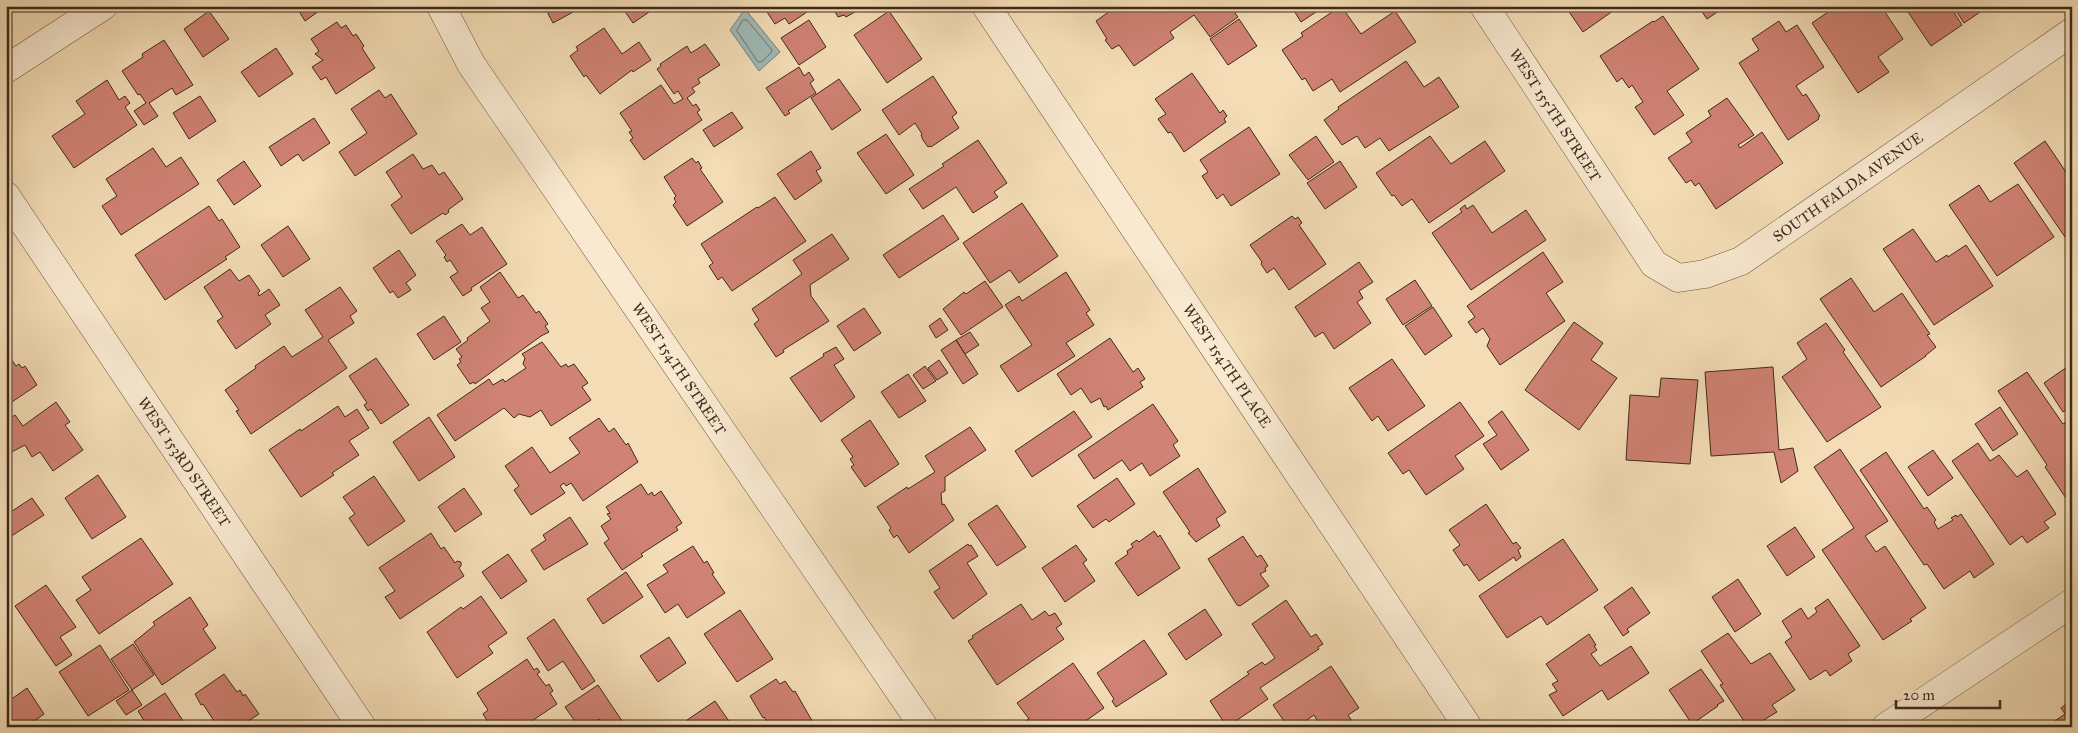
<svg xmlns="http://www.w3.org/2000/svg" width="2078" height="733" font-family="'IM FELL Great Primer',serif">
<rect width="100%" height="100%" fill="#f4ddb6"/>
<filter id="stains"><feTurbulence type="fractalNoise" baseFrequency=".004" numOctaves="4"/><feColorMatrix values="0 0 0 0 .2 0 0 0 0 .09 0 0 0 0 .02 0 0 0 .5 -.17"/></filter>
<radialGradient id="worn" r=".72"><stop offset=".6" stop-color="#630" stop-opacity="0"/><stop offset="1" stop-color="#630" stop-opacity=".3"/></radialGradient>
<path fill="#9fbab8" stroke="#798079" d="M745,9L780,52L759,71L730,30Z"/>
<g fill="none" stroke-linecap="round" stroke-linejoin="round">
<path stroke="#6f7269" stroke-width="1" d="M743,20H747L772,50L771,53L761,62H758L737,31Z"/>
</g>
<path fill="#d08274" stroke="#3f2a1a" d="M296,6H326L305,21Z
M544,6H584L553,23Z
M621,6H658L633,23Z
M763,6H816L789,24L785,18L775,24Z
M835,6H857L853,9L855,12L846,17L844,15L838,17L834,10L836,8Z
M1117,6H1230L1238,17L1210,37L1194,15L1170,32L1174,38L1134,66L1119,45L1112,49L1105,40L1107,39L1096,21Z
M1291,6H1325L1301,22Z
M1341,6L1361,34L1395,11L1416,42L1340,92L1332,79L1313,91L1305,78L1302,80L1282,50L1303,36L1301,33Z
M1565,6H1620L1583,32Z
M1698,6H1726L1707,19Z
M1837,6H1881L1903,39L1878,57L1889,72L1858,93L1812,23Z
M1904,6H1950L1962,25L1931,46Z
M1953,6H1989L1964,23Z
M209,11L229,39L203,57L184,29Z
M889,11L922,59L887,83L854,35Z
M1663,16L1699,69L1667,91L1684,115L1654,135L1635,107L1643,102L1632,85L1629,88L1622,78L1617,82L1600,56L1653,21L1654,22Z
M1239,19L1257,46L1228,65L1210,39Z
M809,20L826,47L799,65L781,38Z
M1779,21L1786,32L1797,25L1824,67L1796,86L1803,96L1806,94L1820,116L1818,117L1819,119L1788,140L1739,63L1759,50L1752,39Z
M337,22L341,28L346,25L353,36L356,34L364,46L362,48L375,68L336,94L326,77L321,80L312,67L323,60L315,54L319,51L311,39Z
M604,28L622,54L639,42L651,60L633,72L632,70L600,94L586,75L584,77L570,56L578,50L576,47Z
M164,40L193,85L176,95L172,88L149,103L158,116L144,125L134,111L146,103L140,94L138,95L122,71L143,57L142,54Z
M705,44L720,65L698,79L700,83L692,88L695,92L687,98L693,106L696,104L700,110L697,112L702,120L644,160L630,140L633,138L629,132L632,131L620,113L661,85L674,104L683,99L678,91L674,94L657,69L661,66L660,64L687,46L691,53Z
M276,48L293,74L259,97L241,72Z
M1406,61L1424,87L1439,77L1459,107L1389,151L1380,138L1365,148L1357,136L1342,145L1324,120L1339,109L1338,107Z
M799,67L804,76L809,72L814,80L810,83L816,93L788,111L790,113L785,116L766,88Z
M1192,73L1220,113L1223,110L1227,116L1224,119L1226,122L1184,152L1171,132L1168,133L1158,119L1166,114L1155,99Z
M933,76L957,113L952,117L959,128L931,147L930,146L928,147L923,140L921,135L922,134L915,123L899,135L882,110Z
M839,79L861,110L832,130L811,98Z
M107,80L119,100L125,96L130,103L125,107L137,125L74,168L52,136L85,114L76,101Z
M379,90L385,98L391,94L417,134L355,176L339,152L367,133L351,109Z
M200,96L216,121L189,139L173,113Z
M1727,98L1754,135L1738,145L1740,148L1762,132L1783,163L1716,209L1699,183L1695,186L1691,180L1686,183L1668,158L1692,142L1686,133L1711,116L1708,111Z
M732,112L743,128L714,147L703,130Z
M314,118L330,143L303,161L298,154L281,166L269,147Z
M1249,127L1280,174L1231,206L1223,194L1217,199L1202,176L1208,172L1200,160Z
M886,134L914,175L886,194L857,153Z
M1316,136L1334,162L1308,180L1289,155Z
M1430,136L1451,164L1485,141L1505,171L1429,223L1412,199L1402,206L1394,195L1392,196L1376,173Z
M978,140L1007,183L994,192L998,197L973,213L956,187L923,209L909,189L944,166L942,164Z
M2045,141L2068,175L2072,172V233L2065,237L2014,163Z
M153,148L166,167L181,157L199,184L121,235L102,206L117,196L106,179Z
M811,151L821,168L816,171L822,181L795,200L777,174Z
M413,154L423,169L432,165L439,175L444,172L463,199L448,210L449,212L445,215L443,213L411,234L391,205L402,197L386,172Z
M692,158L696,163L698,161L702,168L700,169L723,202L687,226L673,205L676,202L674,198L676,196L664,177Z
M244,161L261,186L234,205L217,180Z
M1340,161L1357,187L1325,209L1307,183Z
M2018,184L2054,237L1997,276L1949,205L1979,185L1990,202Z
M775,197L806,241L732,291L722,277L718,280L709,266L713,263L701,244L757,207L758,208Z
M1022,203L1058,256L1019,283L1010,270L990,283L963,243Z
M1465,205L1467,209L1473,205L1492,233L1526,210L1546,240L1471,290L1432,233L1462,212L1460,209Z
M209,206L219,221L222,219L240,247L225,257L227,259L165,300L135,255Z
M943,215L959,239L899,278L883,255Z
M1292,216L1295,219L1298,217L1302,223L1299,225L1326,264L1289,290L1274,268L1267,273L1261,264L1262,262L1250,245Z
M462,224L470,235L482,227L507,264L471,288L472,290L463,296L450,277L458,272L450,260L447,262L444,257L446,255L436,241Z
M288,226L310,259L283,277L261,245Z
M1913,229L1936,262L1947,255L1948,257L1966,245L1993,286L1934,325L1883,249Z
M832,234L849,259L810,285L811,296L829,321L783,350L784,352L776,357L754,324L759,320L752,309L802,274L793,260Z
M399,250L416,275L406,283L411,290L398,298L393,291L390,293L373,268Z
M1543,252L1563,282L1546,293L1565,321L1500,365L1487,346L1490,339L1483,328L1476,333L1468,322L1475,317L1467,306Z
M1359,262L1373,282L1359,291L1363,298L1357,302L1371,323L1334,349L1323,332L1315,337L1295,307Z
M230,269L239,281L249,275L260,291L258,293L259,296L269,289L280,305L265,315L271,324L236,349L217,321L223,317L204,287Z
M500,272L518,298L523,295L536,313L539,311L548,324L545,326L549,332L541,336L475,384L474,382L470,384L457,365L461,362L459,359L462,357L456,349L468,340L467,338L490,321L481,308L490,302L480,287Z
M1066,272L1090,310L1086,313L1094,325L1066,343L1075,356L1018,392L1000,366L1032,345L1005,305L1019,296L1022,301Z
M1851,278L1874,312L1902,293L1930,334L1927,335L1936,347L1925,356H1926L1881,387L1820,299Z
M1415,280L1432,306L1403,325L1386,299Z
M985,281L1003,307L961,335L943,309L964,292L966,294Z
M340,287L357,311L350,316L354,323L328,340L347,368L251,434L236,411L239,410L225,390L256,368L255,366L284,346L292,357L323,337L305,310Z
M1433,307L1452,336L1425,355L1405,326Z
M864,308L881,333L854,351L837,326Z
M444,316L461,342L434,360L417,334Z
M940,318L948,330L936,338L929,326Z
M1574,322L1603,343L1591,360L1617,378L1579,430L1525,390Z
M1826,323L1845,350L1843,352L1881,407L1827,442L1782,377L1807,359L1797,343Z
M970,332L979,345L965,354L956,340Z
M1110,338L1133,372L1138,368L1145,379L1140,382L1143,387L1108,410L1106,406L1104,407L1100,398L1091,403L1081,388L1071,395L1057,374Z
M956,340L978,374L963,384L941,350Z
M542,342L561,367L566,364L568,367L574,364L588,383L582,387L591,400L551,426L541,410L530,417L519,414L514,418L504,408L455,441L437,415L489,379L493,385L503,379L505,382L526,368L523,364L525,358L522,354Z
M836,347L844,359L834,365L855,397L821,422L790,378L824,356L823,354Z
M6,351L16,366L19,364L22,368L25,366L37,385L6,406Z
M376,358L409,405L381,424L371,409L368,411L364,405L367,403L349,376Z
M1392,359L1425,406L1388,431L1378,416L1372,421L1349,388Z
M939,360L948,373L937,380L928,368Z
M2070,365L2072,368V407L2063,412L2044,383Z
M925,366L936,381L923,389L913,375Z
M1773,367L1779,450L1793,448L1798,471L1781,483L1774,452L1711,456L1705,372Z
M2027,372L2063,424L2068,421L2072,427V507L2045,467L2047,465L1998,391Z
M908,374L926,401L899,418L881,392Z
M1661,378L1698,380L1690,464L1626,460L1630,395L1659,397Z
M56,402L70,422L65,425L83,450L53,471L40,452L32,457L25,445L6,455V421L15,415L23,426Z
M1460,402L1484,436L1455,456L1464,469L1426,495L1409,470L1403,474L1388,453Z
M1153,404L1178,441L1173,445L1180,456L1150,476L1142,463L1130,471L1122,460L1094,479L1078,455Z
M338,406L345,417L357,409L369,428L349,441L359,455L332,473L334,475L301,497L269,450L300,429L301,431Z
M2000,407L2018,434L1993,451L1975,424Z
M1074,411L1092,437L1032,477L1015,451Z
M1502,411L1529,450L1501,470L1483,444L1497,435L1488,422Z
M429,417L455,457L419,481L393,442Z
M599,418L609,432L614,428L626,445L628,443L638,462L583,501L571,483L566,486L564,483L560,486L565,493L531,515L514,490L519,486L505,466L532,447L550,473L580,453L569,438Z
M870,420L899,464L865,487L851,467L854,465L850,459L853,457L841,440Z
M970,427L986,450L945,477V491L941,493L942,505L944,504L954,520L909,553L897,535L894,538L889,530L891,528L877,507L907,487L908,489L935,472L925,456Z
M1978,443L1990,461L1999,455L2017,477L2027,470L2056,514L2044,522L2049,528L2027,543L2022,536L2010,545L1952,461Z
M1840,449L1888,521L1865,536L1876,552L1885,546L1926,608L1910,619L1912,621L1883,640L1822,550L1854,528L1814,467Z
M1933,450L1953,478L1928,496L1908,467Z
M1886,452L1924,509L1927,507L1936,520L1934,522L1938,529L1953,520L1951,518L1956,515L1957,517L1961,514L1994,564L1974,578L1970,571L1944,589L1927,564L1924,565L1860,470Z
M1198,468L1226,512L1216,519L1220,526L1196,542L1188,533L1190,532L1163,492Z
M98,475L126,517L92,539L65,498Z
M374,476L405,521L368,546L349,518L355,514L343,497Z
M1117,478L1135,504L1109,522L1106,519L1093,528L1077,506Z
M641,484L648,495L652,492L654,496L661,491L682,523L676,527L678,530L641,554L643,556L622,570L604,543L609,539L601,526L611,519L607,514L610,513L606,507Z
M464,488L482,514L455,532L438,507Z
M32,498L44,515L10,537L6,532V515Z
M1486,504L1513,544L1516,542L1521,548L1518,550L1521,557L1516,561L1514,557L1479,581L1467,564L1464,566L1453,550L1460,545L1449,530Z
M997,505L1026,547L997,566L968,524Z
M570,517L588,544L544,570L531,550L546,540L543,535Z
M1795,527L1815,557L1787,576L1767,546Z
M1154,531L1158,537L1160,535L1180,568L1138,596L1115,563L1128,554L1127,551L1133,547L1131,544L1137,540L1139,542Z
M431,533L441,549L444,547L455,563L457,561L461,562V566L459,568L464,576L400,619L385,597L395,591L379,568Z
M1243,536L1257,557L1261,555L1268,566L1265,568L1266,571L1260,574L1269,586L1240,606L1237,605L1208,559Z
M141,538L173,584L99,634L76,600L91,590L82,577Z
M1563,539L1598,590L1547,625L1541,616L1507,638L1479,596Z
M968,544L969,546L971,545L978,556L967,563L987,594L953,619L934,592L940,588L929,571Z
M1076,545L1087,560L1083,563L1095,581L1065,602L1042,568Z
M693,546L704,563L707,561L714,573L712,574L725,593L687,618L678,604L665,613L647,585L668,572L663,565Z
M508,554L527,581L501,599L482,572Z
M626,572L643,597L603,624L587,599Z
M1738,579L1761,614L1735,632L1712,597Z
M46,585L76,627L60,637L72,655L56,666L15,606Z
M1632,587L1650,613L1627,629L1629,632L1623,636L1604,607Z
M481,596L507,633L488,646L493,653L457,678L427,632L461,607L463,609Z
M190,597L208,625L203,629L216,648L162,685L134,642L155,625L153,622Z
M1828,599L1860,646L1848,654L1852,661L1830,676L1826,670L1810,680L1785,642L1792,637L1782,621L1801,608L1808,619L1817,612L1815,608Z
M1286,600L1311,637L1316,634L1323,644L1318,647L1319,649L1260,688L1268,699L1227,727L1210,701L1249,674L1247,672L1262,662L1265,665L1275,658L1252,624Z
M1021,604L1032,620L1045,611L1049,616L1055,613L1062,624L1056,628L1064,639L997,685L968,641L973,638L972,636Z
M1205,609L1222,635L1186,660L1168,634Z
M740,610L773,659L737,682L704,634Z
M554,619L595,681L582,690L563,661L548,671L527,638Z
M1728,633L1751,664L1770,653L1795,690L1772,705L1777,712L1752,727H1748L1720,685L1723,684L1701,651Z
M1589,634L1596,645L1594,646L1597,650L1591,654L1600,666L1631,646L1649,673L1608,700L1602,690L1563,716L1549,695L1557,691L1552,684L1558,681L1546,664Z
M669,637L686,663L658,682L640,656Z
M1144,640L1167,674L1116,707L1112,701L1114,699L1097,673Z
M133,644L154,675L132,690L111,659Z
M100,645L129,690L88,716L59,672Z
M527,659L534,670L537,668L540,672L537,674L546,686L549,684L553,691L550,693L557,704L523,727H491L483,714L488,710L477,693Z
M1073,663L1104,708L1077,727H1023L1021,724L1029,719L1017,703Z
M1331,666L1359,708L1348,715L1352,721L1343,727H1312L1318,722L1314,715L1297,727H1288L1273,705Z
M1701,669L1724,701L1717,705L1718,706L1692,724L1669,690Z
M224,674L237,692L240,690L243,696L245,694L259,714L239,727H218L203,704L201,705L195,694Z
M776,679L780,684L785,681L793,692L795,691L815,726L771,727L764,717L763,718L750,696Z
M598,685L626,727H604L599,719L588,727H579L565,707Z
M27,688L44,714L26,727H12L6,719V703Z
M132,690L142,705L126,715L116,701Z
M165,693L187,727H148L138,711Z
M2072,700V727H2046L2065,714L2061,708Z
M715,701L733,727H692L687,720Z"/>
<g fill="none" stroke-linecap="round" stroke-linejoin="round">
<defs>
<path id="street" d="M441,6L471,64L924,727
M986,6L1468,727
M1484,6L1654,264L1678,278L1705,274L1741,261L2072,32
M6,69L103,6
M6,196L362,727
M1886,727L2072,603"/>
</defs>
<use href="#street" stroke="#6c5741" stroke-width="29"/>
<use href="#street" stroke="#f8e9d0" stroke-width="28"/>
</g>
<g text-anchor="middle" stroke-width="4" stroke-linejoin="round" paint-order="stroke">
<g font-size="15" fill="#3f2a1a" stroke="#f8e9d0">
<text transform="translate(1555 115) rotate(57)" y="5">WEST 155TH STREET</text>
<text transform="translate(1848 187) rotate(-35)" y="5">SOUTH FALDA AVENUE</text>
<text transform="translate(1227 366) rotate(56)" y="5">WEST 154TH PLACE</text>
<text transform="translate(679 369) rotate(56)" y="5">WEST 154TH STREET</text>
<text transform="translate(184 462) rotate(56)" y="5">WEST 153RD STREET</text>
</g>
</g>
<rect width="2078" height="733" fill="none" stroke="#f4ddb6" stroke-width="25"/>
<rect x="8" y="8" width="2063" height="718" fill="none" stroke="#3f2a1a" stroke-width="2.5"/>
<rect x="12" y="12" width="2053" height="708" fill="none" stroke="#3f2a1a"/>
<path d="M1896 700v8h104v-8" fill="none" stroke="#3f2a1a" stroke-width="2.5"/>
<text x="1903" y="700" font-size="15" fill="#3f2a1a" stroke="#f8e9d0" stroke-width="4" paint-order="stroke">20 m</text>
<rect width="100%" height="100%" filter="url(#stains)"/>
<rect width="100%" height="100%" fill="url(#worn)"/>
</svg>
